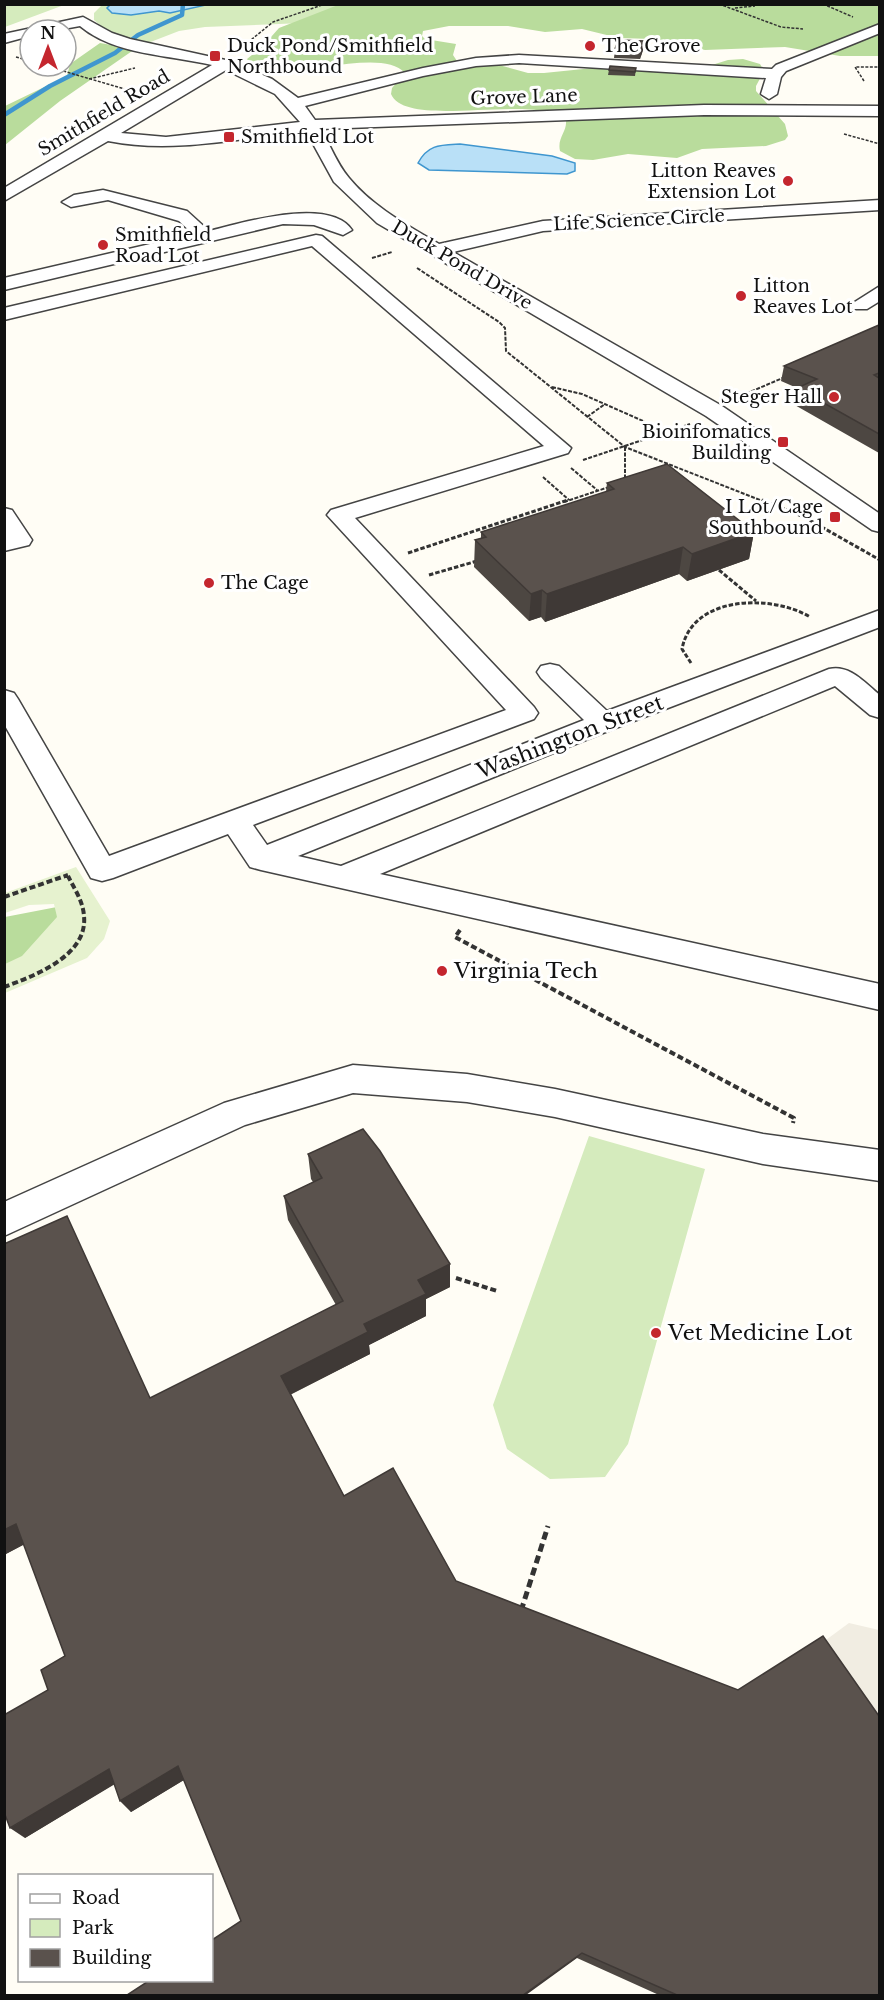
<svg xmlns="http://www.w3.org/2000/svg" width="884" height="2000" font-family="'Libre Baskerville',serif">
<rect width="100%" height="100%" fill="#fffdf5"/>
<path fill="#d5ebbd" d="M5,4H64V5L5,27Z
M103,4L547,5L403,19L205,27L179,31L148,43L108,32L94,20V13Z
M589,1136L705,1169L628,1444L605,1477L550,1479L507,1449L493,1405Z"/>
<path fill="#b9dc9c" d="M338,5H879L880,56H840L785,47L705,50L653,39L619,38L582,29L545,32L508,26H449L423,31L422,36L425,39L456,44L453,55L457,61L499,65L528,73H544L603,67L686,73L728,60L743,59L760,64L764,71L756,86V91L785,124L788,136L785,140L766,146L702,149L677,158L628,154L593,160L575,159L560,151C557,138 567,132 566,121C538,91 407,131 391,94L392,88L405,73C377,42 267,93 247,59L263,46L279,28Z
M100,43L135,49L60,101L5,145V106L67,76L70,64Z
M62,906L61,933L5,972V917Z"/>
<path fill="#e6f2cf" d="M76,867L110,921L104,939L87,958L5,993V964L22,956L57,917L54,904L29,905L5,913V893Z"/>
<path fill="#f1ede2" d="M849,1623L879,1630V1751L811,1651Z"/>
<path fill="#b9e0f7" stroke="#3f96cf" stroke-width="1.5" d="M111,4H206V5L170,13L159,11L131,15L112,13L107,8Z
M460,144L552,156L575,163V171L567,174L429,170L418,163C428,144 441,145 460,144Z"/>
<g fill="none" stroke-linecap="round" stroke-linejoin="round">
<path stroke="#3f96cf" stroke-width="4.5" d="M4,115L50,86L115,53L138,35L182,15L183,4"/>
<defs>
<path id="minor" d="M83,17L112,33L130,39L230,61L272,79L298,98L423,68L476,58L519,55L772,69L776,65L880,24V33L786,71L781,77L777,94L769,99L761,94L766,78L519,63L476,66L423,76L305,106L315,120L704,105L880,106V116L704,115L321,129C330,145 337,164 349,178C373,207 407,225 439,244L543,221L880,200V210L543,231L453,252L722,406L880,514V532L872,530L706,416L377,223L334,182L306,131C241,138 173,154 108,141L4,201V188L212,65C170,55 114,55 80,26L58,30H30V36L4,43V34ZM226,70L275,94L300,122L166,137L121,133Z
M103,190L187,211L209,231C241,223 329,196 352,230L343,235L314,225L283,224L4,290V278L193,234L179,221L108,200L71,207L62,202L74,195Z
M316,235L322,236L571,448L568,453L355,518L534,707L538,713L534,719L253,825L267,845L584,720L541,678L537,672L541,666L550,664L559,666L607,711L880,610V627L613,729L298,856L341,866L829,669C849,664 864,682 880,695V718L870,715L835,686L380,874L880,984V1010L261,870L250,867L228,834L113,878L102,881L91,878L4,724V690L14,693L18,699L109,856L506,710L327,515L331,510L544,446L312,246L4,320V308Z
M880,286V301L867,309H853L850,305Z
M4,508L12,510L32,540L29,545L4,551Z
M353,1065L467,1074L555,1089L763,1134L880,1150V1181L763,1164L555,1117L467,1102L353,1093L245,1125L4,1236V1202L224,1103Z"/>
</defs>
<use href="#minor" stroke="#444" stroke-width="3"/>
<path stroke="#333" stroke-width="1.5" stroke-dasharray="3 1.5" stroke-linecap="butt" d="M719,4L781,27L803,29
M823,4L853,17
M735,8L755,6
M241,48L273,22L325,4
M16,57L30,61
M46,66L135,92
M89,79L135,68
M864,81L855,67H880
M844,134L880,144"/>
<path stroke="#333" stroke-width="2" stroke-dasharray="4 1.5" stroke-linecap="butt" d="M372,258L392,252
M417,268L499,322L505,328L506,351L625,447L765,502
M552,387L582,394L668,432
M736,398L785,377
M587,417L605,404
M625,447V479
M583,460L690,424
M571,468L597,490
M543,477L569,500
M564,502L609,487"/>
<path stroke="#333" stroke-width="3" stroke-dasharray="4.5 2" stroke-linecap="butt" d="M762,500L804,517L880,560
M408,553L568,500
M719,570L756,601
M429,575L477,561
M691,663L682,649C692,595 772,594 810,617"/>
<path stroke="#333" stroke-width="4" stroke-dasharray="6 3" stroke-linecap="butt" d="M4,897L68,875
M460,930L455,937L794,1118L793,1123
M4,987C34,976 88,956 84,916C83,901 74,888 68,876
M456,1278L497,1291"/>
<path stroke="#333" stroke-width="5" stroke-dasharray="8 4.5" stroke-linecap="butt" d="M521,1611L548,1526"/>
<use href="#minor" fill="#fff" fill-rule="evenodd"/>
</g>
<path fill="#4d4742" d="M644,41L643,50L640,59L614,58L615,49Z
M636,68L635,76L608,75L609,70Z
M879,325V453L793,404L797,388L781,381L784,366Z
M607,483L754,532L749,559L687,581L679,574L545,622L541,617L529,621L474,567L475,540L481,538V532L606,492Z
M308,1154L450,1264V1287L426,1299V1316L369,1345L370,1354L290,1395L344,1496L456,1581L879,1995H659L577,1958L241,1921L184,1780L131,1812L114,1784L25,1838L48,1690L65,1656L24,1544L4,1555L150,1398L336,1305L288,1220L284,1196L313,1182L311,1179Z"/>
<path fill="#3f3936" d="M644,41L643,50L640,59L641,50Z
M754,532L749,559L687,581L692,554Z
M683,547L679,574L545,622L547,594Z
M542,590L541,617L529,621L531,594Z
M450,1264V1287L426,1299V1316L369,1345L370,1354L285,1397L281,1376L364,1324L418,1280Z
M16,1524L29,1542L4,1555V1530Z
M178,1766L187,1778L131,1812L120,1801Z
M109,1769L120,1781L25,1838L10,1828Z
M582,1953L577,1958L526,1995H523Z"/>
<path fill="#5a524d" stroke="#3f3936" stroke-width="1.5" d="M618,40L644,41L641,50L615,49Z
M610,66L636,68L635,72L609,70Z
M879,325V373L874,375L879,378V434L797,388L817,379L784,366Z
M667,464L754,532L692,554L683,547L547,594L542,590L531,594L475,540L486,537L481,532L614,489L607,483Z
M363,1129L380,1151L450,1264L418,1280L426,1294L364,1324L368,1332L281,1376L344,1496L393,1468L456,1581L738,1690L823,1636L879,1716V1995H677L582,1953L523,1995H127L150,1980H212V1940L241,1921L178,1766L120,1801L109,1769L10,1828L4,1812V1715L48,1690L41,1670L65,1656L16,1524L4,1530V1244L67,1216L150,1398L343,1301L284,1196L322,1178L308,1154Z"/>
<g fill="#c4262e" stroke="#fff" stroke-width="2">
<circle cx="590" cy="46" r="6"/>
<rect x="209" y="50" width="12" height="12" rx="3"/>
<rect x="223" y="131" width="12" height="12" rx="3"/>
<circle cx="788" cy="181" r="6"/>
<circle cx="103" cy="245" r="6"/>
<circle cx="741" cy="296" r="6"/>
<circle cx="834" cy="397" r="6"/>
<rect x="777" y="436" width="12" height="12" rx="3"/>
<rect x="829" y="511" width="12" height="12" rx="3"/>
<circle cx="209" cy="583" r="6"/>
<circle cx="442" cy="971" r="6"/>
<circle cx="656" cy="1333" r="6"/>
</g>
<g text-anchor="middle" stroke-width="6" stroke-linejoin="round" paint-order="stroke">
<g font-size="18" fill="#111" stroke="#fff" text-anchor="start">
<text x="227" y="52">Duck Pond/Smithfield<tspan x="227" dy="21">Northbound</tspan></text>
<text x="602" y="52">The Grove</text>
<text x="241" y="143">Smithfield Lot</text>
<text x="776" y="177" text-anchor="end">Litton Reaves<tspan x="776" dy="21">Extension Lot</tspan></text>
<text x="115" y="241">Smithfield<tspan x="115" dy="21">Road Lot</tspan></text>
<text x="753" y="292">Litton<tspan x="753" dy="21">Reaves Lot</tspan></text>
<text x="822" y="403" text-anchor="end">Steger Hall</text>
<text x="771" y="438" text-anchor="end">Bioinfomatics<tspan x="771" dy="21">Building</tspan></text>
<text x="823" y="513" text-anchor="end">I Lot/Cage<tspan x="823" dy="21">Southbound</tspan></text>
<text x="221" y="589">The Cage</text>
</g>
<g font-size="18" fill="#111" stroke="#fff">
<text transform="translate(524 97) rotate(-2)" y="6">Grove Lane</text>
<text transform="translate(104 113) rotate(-31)" y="6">Smithfield Road</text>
<text transform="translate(639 220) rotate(-3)" y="6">Life Science Circle</text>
<text transform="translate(462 265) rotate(30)" y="6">Duck Pond Drive</text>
</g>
<g font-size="21" fill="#111" stroke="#fff">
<text transform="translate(570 737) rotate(-21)" y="7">Washington Street</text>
</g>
<g font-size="21" fill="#111" stroke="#fff" text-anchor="start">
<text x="454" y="978">Virginia Tech</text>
<text x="668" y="1340">Vet Medicine Lot</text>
</g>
</g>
<rect width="884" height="2000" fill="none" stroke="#111111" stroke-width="12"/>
<rect x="18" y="1874" width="195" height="108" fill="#ffffff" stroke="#a0a0a0" stroke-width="1.5"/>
<rect x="30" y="1894" width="30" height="9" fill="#ffffff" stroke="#a0a0a0" stroke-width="1.5"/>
<text x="72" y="1904" font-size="18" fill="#111111">Road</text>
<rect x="30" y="1919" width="30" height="18" fill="#d5ebbd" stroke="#a0a0a0" stroke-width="1.5"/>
<text x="72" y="1934" font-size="18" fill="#111111">Park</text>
<rect x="30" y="1949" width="30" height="18" fill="#5a524d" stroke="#a0a0a0" stroke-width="1.5"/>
<text x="72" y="1964" font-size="18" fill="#111111">Building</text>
<g transform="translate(48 48)"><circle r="28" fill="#ffffff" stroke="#a0a0a0" stroke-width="1.5"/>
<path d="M0-4.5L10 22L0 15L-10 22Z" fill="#c4262e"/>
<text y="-9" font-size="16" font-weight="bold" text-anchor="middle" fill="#111111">N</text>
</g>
</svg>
